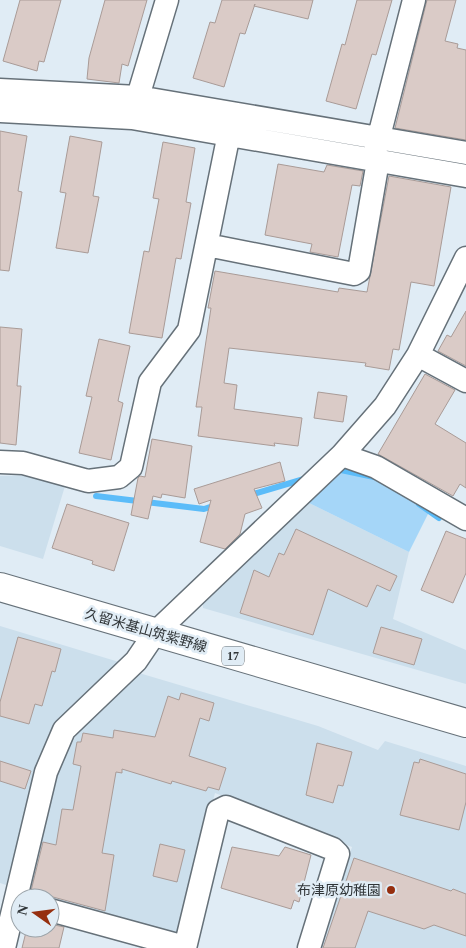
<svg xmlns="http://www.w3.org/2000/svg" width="466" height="948" font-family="'Times New Roman','Noto Sans JP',serif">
<rect width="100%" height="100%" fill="#e0ecf5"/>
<path fill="#ccdfec" d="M33,475L65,486L43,559L0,546V476Z
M305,501L409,552L393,619L466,650V684L203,608V601Z
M0,626L119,662L49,733L6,885L0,883Z
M139,673L318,726L378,750L385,741L466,766V948H318L352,847L215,793L178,938L50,903V898L28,897L24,892L55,775L79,730Z"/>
<path fill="#a5d6f8" d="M340,467L385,477L431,508L409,552L305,501Z"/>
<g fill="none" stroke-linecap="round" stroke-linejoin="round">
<path stroke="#5bbcf9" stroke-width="6" d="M341,470L374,477
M250,495L304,479
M96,496L204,509L216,505
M419,504L439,518"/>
</g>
<path fill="#dacbc7" stroke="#a99b97" d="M20,0H61L44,62L39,61L37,71L3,61Z
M105,0H147L128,66L122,64L119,83L87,79L89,58Z
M222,0H313L308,19L254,6L255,4L245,34L240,33L224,87L193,78L210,22L215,23Z
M357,0H392L376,55L372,54L356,109L326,101L342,44L345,45Z
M427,0H456L445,41L458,44L457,48L466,50V140L395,128Z
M0,131L27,136L18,191L22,192L9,271L0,270Z
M70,136L102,142L93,196L99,197L88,253L56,248L66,193L60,192Z
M163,142L195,148L186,202L191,203L181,259L176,258L162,338L129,333L144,251L149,252L159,199L153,198Z
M278,164L324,172L327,165L363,171L360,186L352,185L338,257L310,252L312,244L265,235Z
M389,176L451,187L434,286L411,282L399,350L393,349L389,370L365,366L366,363L229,348L224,383L237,385L234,409L302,418L298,446L274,443L275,446L198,436L202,407H196L211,308H208L215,271L338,292L339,288L367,292Z
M466,311V366L438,351L447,335L451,337Z
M0,327L22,329L17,386H21L16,445L0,443Z
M99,339L130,346L118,401L123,403L111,460L79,453L92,397L86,396Z
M425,374L455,390L435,424L466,443V488L460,484L453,496L378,454Z
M318,392L347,396L343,422L314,418Z
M152,439L192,446L185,498L162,494L161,498L153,496L148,519L131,515L138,478L140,476L145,477Z
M280,462L285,481L254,489L262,508L245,514L240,534L225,549L200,542L211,500L199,504L194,489Z
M67,504L129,523L114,571L92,564L93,561L52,548Z
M296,529L397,576L390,591L377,585L367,607L328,589L313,635L240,613L254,570L269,577L279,553L284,555Z
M446,531L466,539V573L453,603L421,590Z
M381,627L422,639L414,665L373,653Z
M18,637L61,649L55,672L52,671L42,706L35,704L29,724L0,716V702Z
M181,693L214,703L209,721L200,718L189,756L226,768L219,790L208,787L206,791L172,781L171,784L122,769V773L116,772L102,853L114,855L105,911L53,897L42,898L30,895L43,842L56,845L62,809L73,810L81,766L73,764L77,742H81L83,733L113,738L114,730L155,737L168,696L179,700Z
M317,743L352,752L343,786L338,785L333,803L306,795Z
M420,759L466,774V802L459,830L400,815L414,762L419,763Z
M0,761L31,771L25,789L0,781Z
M160,844L185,850L177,882L153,876Z
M232,847L279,856L285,847L311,855L299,902L294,900L291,909L221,888Z
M354,858L451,891L453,889L466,894V936L434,925L424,929L368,911L355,948H323Z
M50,924L64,927L59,948H22L27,928H50Z"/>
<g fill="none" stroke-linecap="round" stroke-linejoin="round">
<defs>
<path id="minor" d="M0,90L138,97L466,153
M134,110L167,0
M0,111L132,118L466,176
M375,152L414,0
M207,245L354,274L359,271L378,161
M418,355L466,381
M342,455L376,467L466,519
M0,462L23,463L88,481L119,477L131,467L150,382L189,330L233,114
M50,910L185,947
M4,948L46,772L64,730L136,661L155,633L342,455L385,406L418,355L466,258
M185,948L218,811L226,807L333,849L338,854L309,948"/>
<path id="major" d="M0,587L466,723"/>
</defs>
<use href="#minor" stroke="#667179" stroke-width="25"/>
<use href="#major" stroke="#667179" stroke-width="30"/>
<use href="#minor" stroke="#fff" stroke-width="22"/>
<use href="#major" stroke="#fff" stroke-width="28"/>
</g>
<circle fill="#962f0f" stroke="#e0ecf5" stroke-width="2" cx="391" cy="890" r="5"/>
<g text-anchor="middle" stroke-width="5" stroke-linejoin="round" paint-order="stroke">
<rect fill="#e0ecf5" stroke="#656c71" stroke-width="1" x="222" y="646.5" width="22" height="19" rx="4"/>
<g font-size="12" font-weight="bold" fill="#303538">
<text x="233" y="660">17</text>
</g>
<g font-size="14" fill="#303538" stroke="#e0ecf5">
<text transform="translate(146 630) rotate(16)" y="5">久留米基山筑紫野線</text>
</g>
<g font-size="14" fill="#303538" stroke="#e0ecf5" text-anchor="end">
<text x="381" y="895">布津原幼稚園</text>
</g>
</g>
<g transform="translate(35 913) rotate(284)"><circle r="24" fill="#e0ecf5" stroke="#9aa3a9"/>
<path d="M0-4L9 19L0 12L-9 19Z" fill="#962f0f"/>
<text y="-8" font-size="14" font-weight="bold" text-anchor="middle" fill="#303538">N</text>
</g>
</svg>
